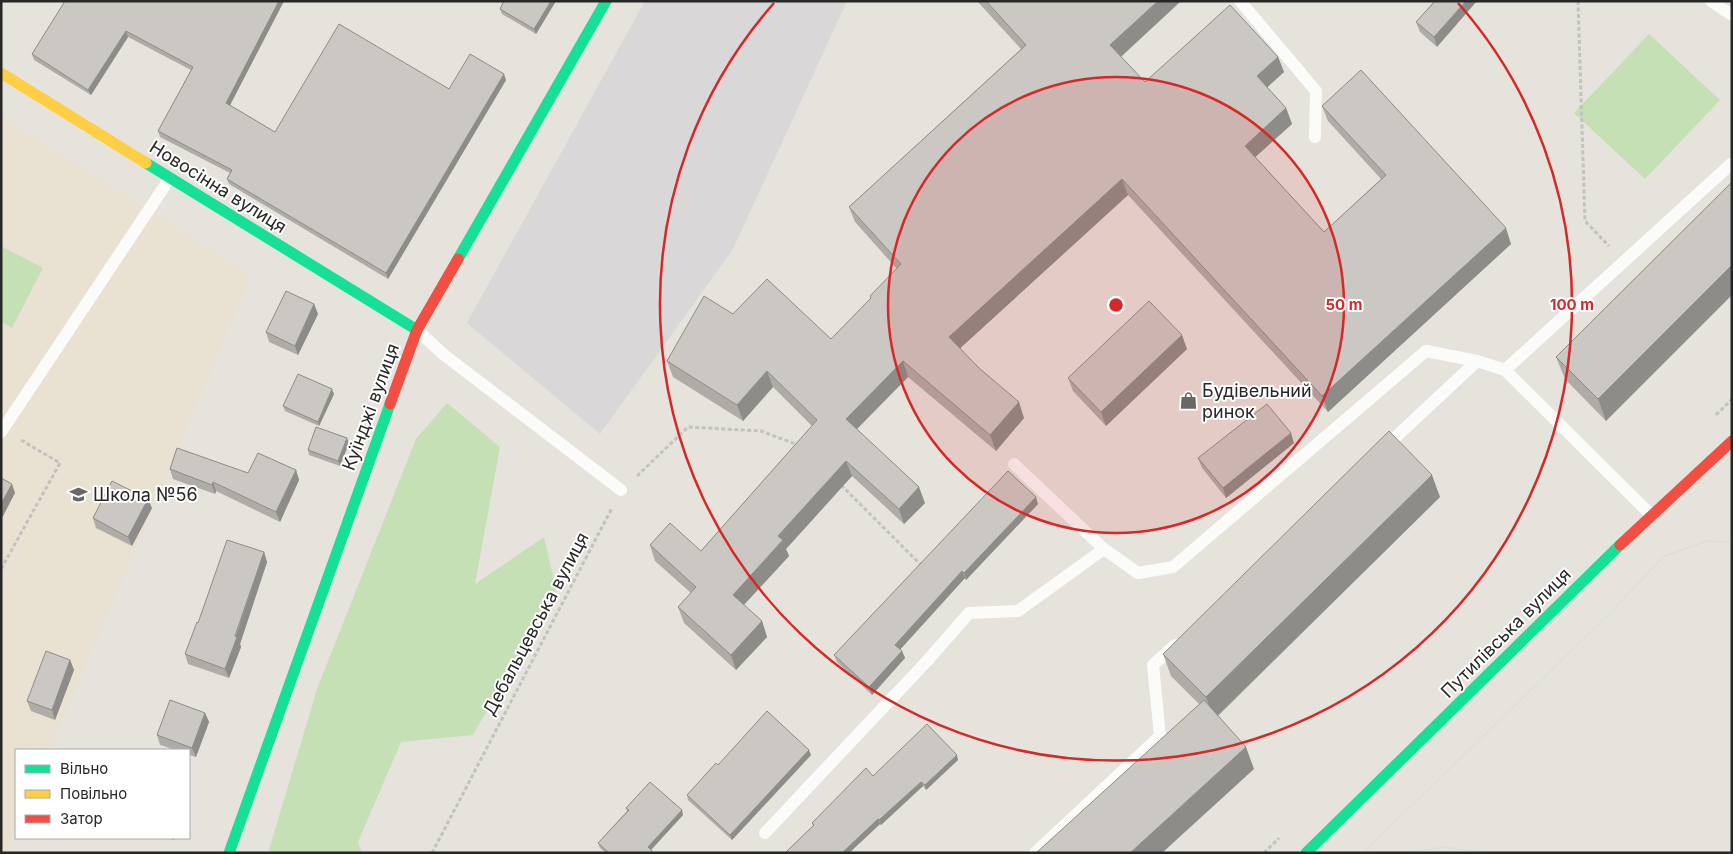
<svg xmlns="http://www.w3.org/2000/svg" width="1733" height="854" font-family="Inter,sans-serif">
<rect width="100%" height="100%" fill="#e6e2dc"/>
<path fill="#d9d7d8" d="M645,1H847L733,249L600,434L467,323Z"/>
<path fill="#e9e1d1" d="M1,116L251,276L49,750H16V827L5,853H1Z"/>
<path fill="#c6e0b6" d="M1649,34L1720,100L1645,179L1574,113Z
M1,246L43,268L12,328L1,322Z
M447,403L500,447L475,584L544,537L556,589L473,735L401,742L358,842L362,853H268L317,689L416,439Z"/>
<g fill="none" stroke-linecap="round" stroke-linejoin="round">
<path stroke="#c2c2c1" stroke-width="3" stroke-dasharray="4 2.5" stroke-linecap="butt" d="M1578,1L1585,221L1609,246
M1716,415L1732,399
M637,476L688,427L761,431L798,445
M841,485L923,567
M1,569L60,463L21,440
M432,853L612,508
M1264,853L1279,838"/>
<path stroke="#fbfbfa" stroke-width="12" d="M1240,1L1316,91L1315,137
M1711,1L1732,15
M417,330L443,354L621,490
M1505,370L1732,163
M1,432L170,178
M1382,450L1477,361
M1014,464L1104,549
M765,833L927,661L969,613L1018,611L1104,549L1138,573L1173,567L1426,351L1477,361L1505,370L1651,515
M1035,853L1160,736L1153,665L1175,645"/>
<path stroke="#16e098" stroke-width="11" d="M146,163L417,330
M458,259L606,1
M229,853L390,404
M1306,853L1620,545"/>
<path stroke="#ffcf43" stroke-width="11" d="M1,73L146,163"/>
<path stroke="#f24e42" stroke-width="11" d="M390,404L417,330L458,259
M1620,545L1732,441"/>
<path stroke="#dcdbdd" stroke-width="1" d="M1363,853L1611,612L1663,557L1707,541L1732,542
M1402,853L1444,847L1491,853"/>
</g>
<path fill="#afaca8" d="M61,1H284L230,105L275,132L449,89L506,80L388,279L229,184L227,179L230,173L160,137L158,131L191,70L128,37L91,95L34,60L32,54L64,3Z
M504,1H556L536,34L502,14L500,9Z
M977,1H1181L1121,57L1145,82L1278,57L1284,72L1267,87L1286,108L1292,124L1255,157L1324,232L1381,179L1328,121L1322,106L1511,244L1328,412L1128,195L960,348L1024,418L996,451L908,377L857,429L925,503L904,524L852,476L786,549L789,556L744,605L762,621L767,637L736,670L684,623L678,607L691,593L655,561L650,545L701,551L812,426L773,387L743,421L673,377L667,361L733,314L831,339L871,299L870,296L897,269L855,222L849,207L1021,49Z
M1435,1L1437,47L1420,32L1416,22Z
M1732,182L1606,421L1565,379L1556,357Z
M314,304L318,314L298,355L269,342L266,332Z
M1187,349L1106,426L1073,391L1068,378Z
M334,394L319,426L285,411L283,406Z
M349,443L340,466L309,455L308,450Z
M1294,443L1226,498L1202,468L1198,458Z
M170,469L248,473L296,470L299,480L280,522L216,491L215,494L173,479Z
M1440,497L1218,716L1254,769L1199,704L1171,676L1163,654Z
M1038,504L966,580L965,578L900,649L902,651L905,658L872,695L837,662L834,655Z
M152,508L132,546L96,528L93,518Z
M264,552L267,562L240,644L241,647L229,678L188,664L185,654L198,623Z
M70,660L74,670L55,720L31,711L27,701Z
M205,713L209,722L196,757L189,755V750H176L160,745L157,735Z
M811,755L732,840L688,800L687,795L718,765Z
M958,760L926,790L923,786L881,825L880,824L849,853H785L813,826L812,823L873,776Z
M626,808L683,815L651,850L654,853H606L600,848L598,843L627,811Z
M167,838H175L174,840Z"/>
<path fill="#8e8c88" d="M279,1H284L228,109L226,103Z
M551,1H556L536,34L534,29Z
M1158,1H1181L1116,61L1110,45Z
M1466,1H1477L1437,47L1434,37Z
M126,31L128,37L91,95L88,90Z
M1278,57L1284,72L1262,92L1257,76Z
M504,74L506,80L388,279L386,273Z
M1286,108L1292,124L1251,161L1245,146Z
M1122,179L1128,195L955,353L949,337Z
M1506,228L1511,244L1328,412L1322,396Z
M1732,265V295L1606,421L1598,399Z
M314,304L318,314L298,355L295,346Z
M1182,335L1187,349L1106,426L1101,412Z
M903,361L908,377L851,435L846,419Z
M767,371L773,387L743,421L737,405Z
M332,389L334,394L319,426L318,422Z
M1019,402L1024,418L996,451L990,435Z
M1291,433L1294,443L1226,498L1223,488Z
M347,438L349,443L340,466L338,461Z
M846,461L852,476L786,549L789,556L739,610L733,595L778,536Z
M296,470L299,480L280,522L276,512Z
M1432,475L1440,497L1214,719L1206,697Z
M213,482L216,491L215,494L212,485Z
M12,484L15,493L1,520V504Z
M919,487L925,503L904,524L899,509Z
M1036,497L1038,504L966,580L964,573Z
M148,499L152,508L132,546L128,537Z
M264,552L267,562L240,644L241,647L229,678L225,669Z
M962,571L965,578L898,652L895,645Z
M762,621L767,637L736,670L731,655Z
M902,651L905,658L872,695L869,687Z
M70,660L74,670L55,720L52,710Z
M205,713L209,722L196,757L192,748Z
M1246,747L1254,769L1162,853H1130Z
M809,750L811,755L732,840L730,835Z
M957,755L958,760L926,790L925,785Z
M921,782L923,786L881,825L879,820Z
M682,810L683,815L649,852L648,847Z
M878,819L880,824L849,853H842Z"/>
<path fill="#cbc8c3" stroke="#8e8c88" d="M65,1H279L226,103L275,132L339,24L449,89L470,54L504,74L386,273L227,179L232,170L158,131L193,67L126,31L88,90L32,54Z
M504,1H551L534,29L500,9Z
M986,1H1158L1110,45L1145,82L1230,5L1278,57L1257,76L1286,108L1245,146L1324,232L1386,175L1322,106L1361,70L1506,228L1322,396L1122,179L949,337L979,368L1019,402L990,435L903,361L846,419L919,487L899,509L846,461L778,536L783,540L733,595L762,621L731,655L678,607L696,587L650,545L670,523L701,551L817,420L767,371L737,405L667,361L704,296L733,314L767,279L831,339L871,298L870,296L901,264L849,207L1026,45Z
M1435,1H1466L1434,37L1416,22Z
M1732,182V265L1598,399L1556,357Z
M286,291L314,304L295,346L266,332Z
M1149,301L1182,335L1101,412L1068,378Z
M298,374L332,389L318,422L283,406Z
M1267,404L1291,433L1223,488L1198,458Z
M316,427L347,438L338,461L308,450Z
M1389,431L1432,475L1206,697L1163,654Z
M177,448L248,473L258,453L296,470L276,512L213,482L212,485L170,469Z
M1008,471L1036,497L964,573L962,571L895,645L902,651L869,687L834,655Z
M1,478L12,484L1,504Z
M112,481L148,499L128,537L93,518Z
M227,540L264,552L235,636L237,637L225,669L185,654L197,622L198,623Z
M46,651L70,660L52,710L27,701Z
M170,700L205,713L192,748L157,735Z
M1204,700L1246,747L1130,853H1036Z
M767,711L809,750L730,835L687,795L716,763L718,765Z
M927,724L957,755L925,785L921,782L879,820L878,819L842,853H785L814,825L812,823L866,768L873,776Z
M650,782L682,810L648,847L654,853H609L598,843L629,810L626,808Z"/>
<circle cx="1116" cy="305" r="228" fill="#d62828" fill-opacity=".12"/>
<g fill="none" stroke="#d62828" stroke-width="2.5">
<circle cx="1116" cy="305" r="228"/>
<path d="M1458 3A456 456 0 1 1 774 3"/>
</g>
<defs>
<symbol id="shop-bare" viewBox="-9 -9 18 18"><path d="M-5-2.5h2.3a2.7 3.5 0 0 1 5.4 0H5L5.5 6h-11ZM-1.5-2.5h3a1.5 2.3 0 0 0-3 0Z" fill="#6a6866" stroke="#fff" stroke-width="2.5" paint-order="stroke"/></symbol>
<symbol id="school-bare" viewBox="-9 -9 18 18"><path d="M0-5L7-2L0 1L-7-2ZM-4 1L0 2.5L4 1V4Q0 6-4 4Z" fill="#6a6866" stroke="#fff" stroke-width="2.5" paint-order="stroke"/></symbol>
</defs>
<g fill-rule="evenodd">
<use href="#shop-bare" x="1176" y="388" width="25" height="25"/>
<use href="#school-bare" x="66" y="482" width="25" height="25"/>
</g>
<g text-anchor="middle" stroke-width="4" stroke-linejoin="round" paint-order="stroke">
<g font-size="18" fill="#272727" stroke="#fff">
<text transform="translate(218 187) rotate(32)" y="6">Новосінна вулиця</text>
<text transform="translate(371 407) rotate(-70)" y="6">Куїнджі вулиця</text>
<text transform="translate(536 624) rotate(-62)" y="6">Дебальцевська вулиця</text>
<text transform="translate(1506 633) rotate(-45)" y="6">Путилівська вулиця</text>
</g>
<g font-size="18" fill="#272727" stroke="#fff" text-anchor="start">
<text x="1202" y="397">Будівельний<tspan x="1202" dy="21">ринок</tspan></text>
<text x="93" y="501">Школа №56</text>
</g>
</g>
<circle cx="1116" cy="305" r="8" fill="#d62828" stroke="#fff" stroke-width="2.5"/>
<g font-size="15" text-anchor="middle" font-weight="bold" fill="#d62828" stroke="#fff" stroke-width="4" stroke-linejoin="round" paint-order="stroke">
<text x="1344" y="310">50 m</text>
<text x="1572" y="310">100 m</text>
</g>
<rect width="1733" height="854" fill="none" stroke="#272727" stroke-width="5"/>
<rect x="15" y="749" width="175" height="90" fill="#ffffff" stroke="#a9a9a9"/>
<rect x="25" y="765" width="25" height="8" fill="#16e098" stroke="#a9a9a9"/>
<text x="60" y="774" font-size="15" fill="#272727">Вільно</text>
<rect x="25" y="790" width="25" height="8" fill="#ffcf43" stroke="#a9a9a9"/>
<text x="60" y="799" font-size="15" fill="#272727">Повільно</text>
<rect x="25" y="815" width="25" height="8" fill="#f24e42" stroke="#a9a9a9"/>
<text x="60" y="824" font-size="15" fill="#272727">Затор</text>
</svg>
